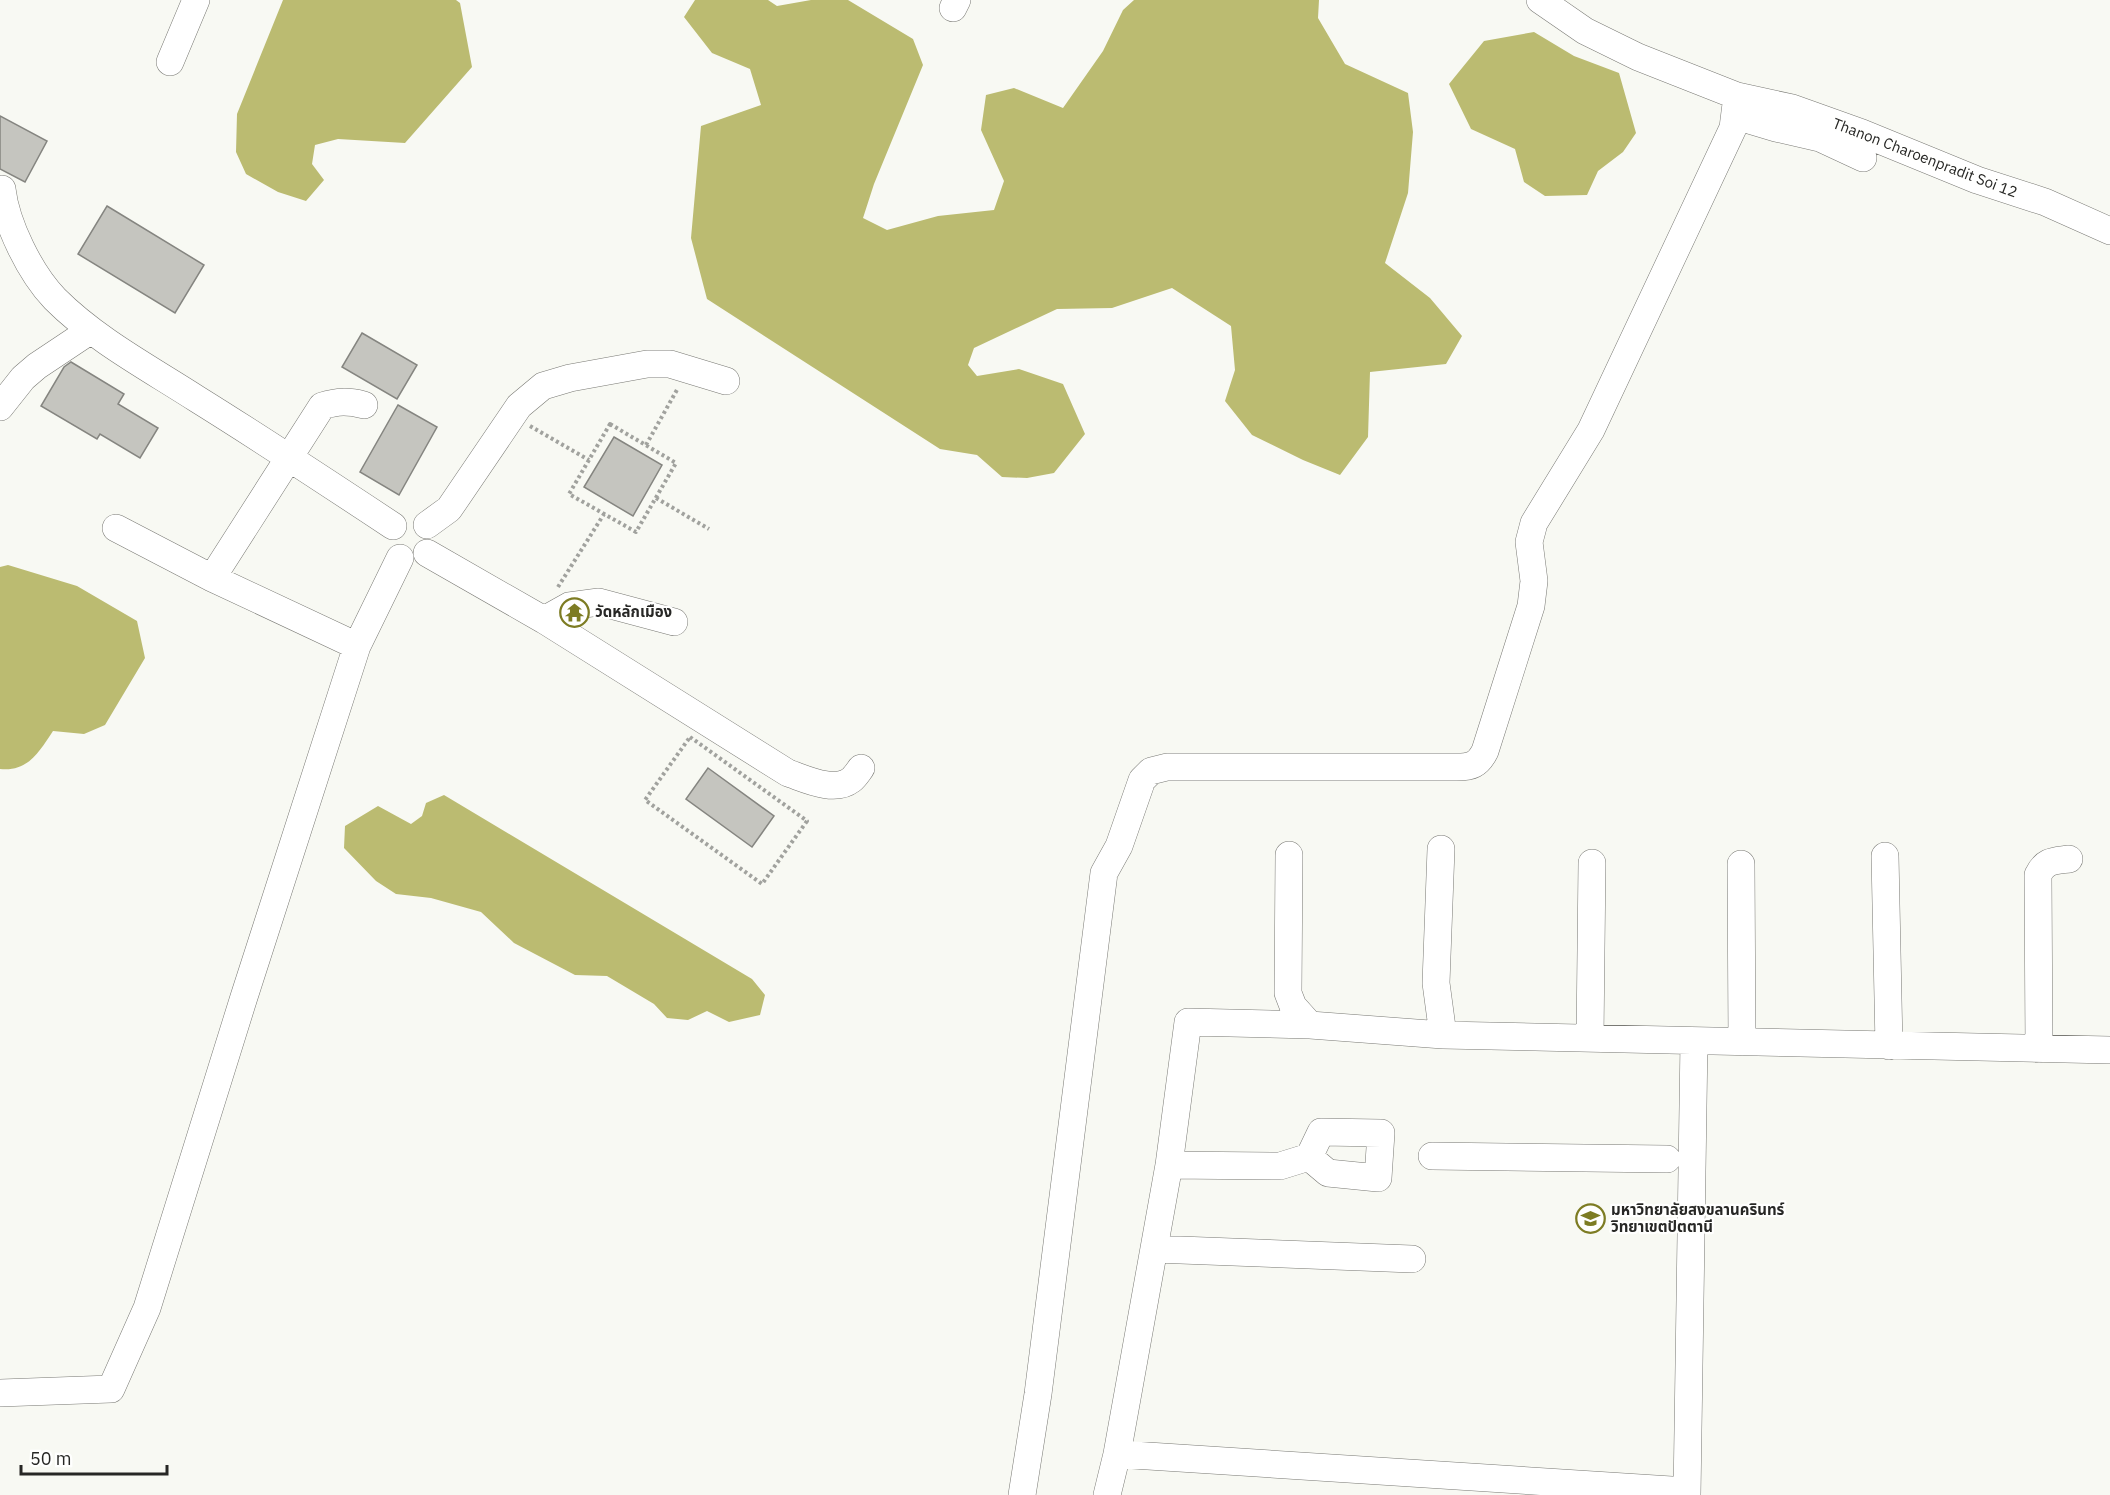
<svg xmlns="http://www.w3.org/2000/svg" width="2110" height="1495" font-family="'IBM Plex Sans','Noto Sans Thai',sans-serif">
<rect width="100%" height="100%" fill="#f8f9f3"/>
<path fill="#bbbb71" d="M283,0H456L460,3L472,67L405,143L338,139L315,145L312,164L324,180L306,201L278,192L246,174L236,152L237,114Z
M695,0H768L777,6L811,0H848L913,39L923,65L874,184L863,218L887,230L938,216L994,210L1004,181L981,130L986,95L1014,88L1063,108L1103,51L1123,10L1134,0H1319L1318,18L1345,64L1408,93L1413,132L1408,193L1385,263L1430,298L1462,336L1446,364L1370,372L1368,437L1340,475L1303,460L1252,435L1225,401L1235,370L1231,326L1172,288L1112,308L1057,309L974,348L968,365L977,376L1019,369L1063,384L1085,434L1054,473L1027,478L1002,477L977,455L940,449L707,299L691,238L701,126L761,105L750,69L712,53L684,17Z
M1534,32L1574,56L1619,73L1636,133L1623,152L1598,171L1587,195L1545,196L1524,182L1515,149L1471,129L1449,84L1484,41Z
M8,565L77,586L137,621L145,658L105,725L84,734L53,731C39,752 28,772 0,769V567Z
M444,795L752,979L765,995L760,1015L729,1022L707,1011L688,1020L667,1018L654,1004L607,976L575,975L514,943L481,912L431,898L396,894L376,881L344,848L345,826L378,806L411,824L422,816L426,803Z"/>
<path fill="#c5c5bf" stroke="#858580" stroke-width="1.5" d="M0,116L47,141L25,182L0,169Z
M107,206L204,265L175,313L78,254Z
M362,333L417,365L397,399L342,367Z
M71,362L124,394L118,404L158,428L140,458L100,434L97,439L41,406L64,367Z
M398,405L437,427L399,495L360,472Z
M614,437L662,465L633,516L584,487Z
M708,768L774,816L752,847L686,799Z"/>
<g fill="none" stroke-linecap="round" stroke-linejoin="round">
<defs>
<path id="minor" d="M953,8L957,0
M170,62L196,0
M1737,96L1792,108L1862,133L1977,180L2045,202L2110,231
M1736,116L1776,128L1820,138L1863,158
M2,189C6,224 30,273 55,299C96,340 149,368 197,399C263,440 328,483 393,526
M0,407L23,378L37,366L91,330
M427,525L449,509L519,406L543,386L570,378L647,364H670L726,381
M116,528L212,578L357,646
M427,553L544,620L788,773C806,779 834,793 851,780C855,777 858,772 861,768
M212,578L322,406C338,401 348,401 364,405
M544,620L569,606L599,602L674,622
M1441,849L1436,983L1443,1035
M1289,855L1288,993L1293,1006L1310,1025
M1885,856L1889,1046
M1741,864L1742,1042
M1590,1038L1592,863
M2039,1049L2038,875C2045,860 2054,861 2069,859
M1432,1156L1667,1159
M1169,1165L1280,1166L1309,1157L1321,1132L1381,1133L1378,1178L1328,1173L1309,1157
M1154,1249L1412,1259
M0,1393L111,1389L147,1308L244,997L357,646L400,558
M1117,1454L1687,1491
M1022,1495L1038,1394L1104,873L1119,846L1142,780L1151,771L1167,767H1457C1471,767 1478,765 1485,751L1531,606L1534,581L1529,542L1534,523L1591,430L1733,128L1737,96L1638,57L1585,31L1540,0
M1107,1495L1117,1454L1169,1165L1188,1022L1310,1025L1443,1035L2110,1050
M1687,1495L1694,1041"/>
</defs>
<use href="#minor" stroke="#797974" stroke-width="28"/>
<path stroke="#a1a29e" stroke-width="4" stroke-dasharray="3 3" stroke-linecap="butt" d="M610,424L676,463L636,532L569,494Z
M530,426L589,460
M646,445L678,388
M656,498L709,529
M558,587L604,514
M690,737L807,821L762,884L645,800Z"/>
<use href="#minor" stroke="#fff" stroke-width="27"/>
</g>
<defs>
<symbol id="temple-ring" viewBox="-11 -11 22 22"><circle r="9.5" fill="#fffffe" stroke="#7d7c23" stroke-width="1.5"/><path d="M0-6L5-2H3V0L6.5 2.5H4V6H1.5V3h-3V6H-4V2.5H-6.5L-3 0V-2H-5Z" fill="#7d7c23"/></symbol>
<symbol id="university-ring" viewBox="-11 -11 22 22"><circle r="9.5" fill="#fffffe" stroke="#7d7c23" stroke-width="1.5"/><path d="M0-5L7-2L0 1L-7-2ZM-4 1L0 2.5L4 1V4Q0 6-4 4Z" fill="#7d7c23"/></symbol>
</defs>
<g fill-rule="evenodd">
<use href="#temple-ring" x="558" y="596" width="33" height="33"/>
<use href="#university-ring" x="1574" y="1202" width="33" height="33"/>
</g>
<g text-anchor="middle" stroke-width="4.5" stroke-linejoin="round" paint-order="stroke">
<g font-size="15" fill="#272725" stroke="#fffffe">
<text transform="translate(1925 158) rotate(21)" y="5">Thanon Charoenpradit Soi 12</text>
</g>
<g font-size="15" font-weight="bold" fill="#272725" stroke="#fffffe" text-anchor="start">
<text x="595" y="617">วัดหลักเมือง</text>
<text x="1611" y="1215">มหาวิทยาลัยสงขลานครินทร์<tspan x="1611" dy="17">วิทยาเขตปัตตานี</tspan></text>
</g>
</g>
<path d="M21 1465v9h146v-9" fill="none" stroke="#272725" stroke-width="3"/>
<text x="30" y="1465" font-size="18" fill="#272725" stroke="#fffffe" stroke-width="4.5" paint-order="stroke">50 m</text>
</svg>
